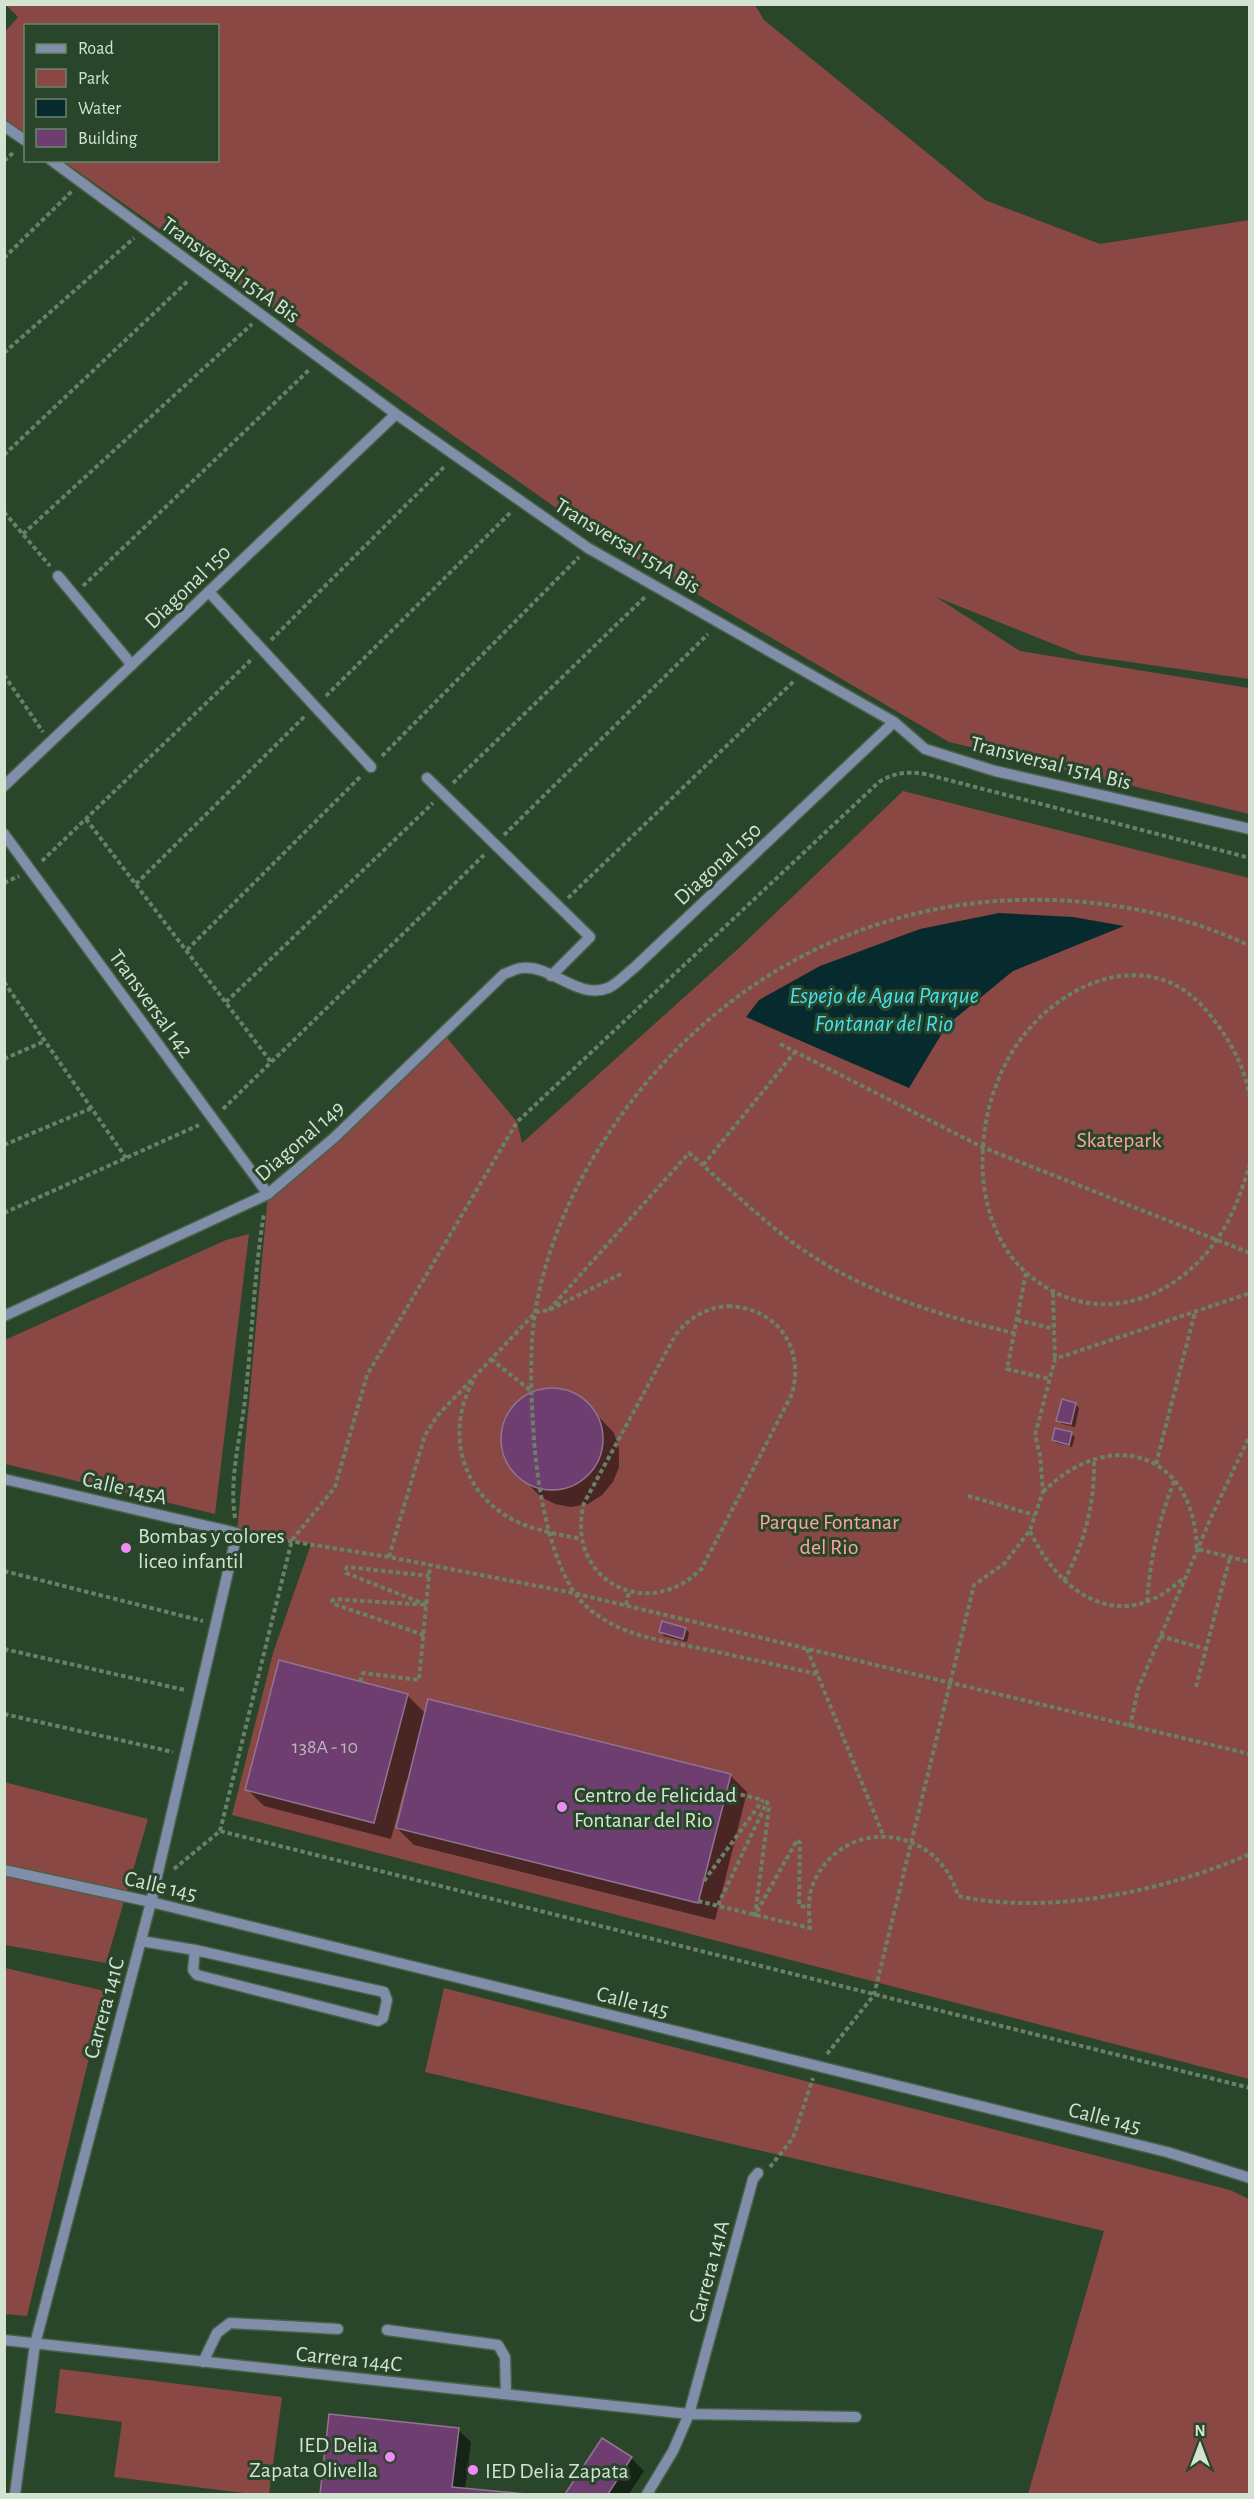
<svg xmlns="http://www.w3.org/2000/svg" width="1254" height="2499" font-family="'Alegreya Sans',sans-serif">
<rect width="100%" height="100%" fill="#29452a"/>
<path fill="#894844" d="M5,4L755,5L764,20L985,200L1100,244L1249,220V679L1081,655L936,597L1020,651L1249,688V814L949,742L586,529L63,161L218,160V26H26L25,134L5,119V32L18,17Z
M903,791L1249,878V2079L232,1815L273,1653L311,1544L237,1533L268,1194L443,1033L517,1122L522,1143L739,948Z
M249,1234L215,1514L5,1464V1340L226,1240Z
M4,1782L148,1819L106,1963L5,1945Z
M5,1968L105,1991L27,2316L5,2314Z
M444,1988L1230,2190L1249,2199V2494H1028L1104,2231L425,2072Z
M60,2369L282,2397L269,2494H252L114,2477L122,2422L55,2413Z"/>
<path fill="#072a2e" d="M999,913L1073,917L1124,926L1013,971L947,1025L909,1088L746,1017L759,1000L820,966L920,929Z"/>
<path fill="#0007" d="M555,1390L571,1393L585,1402L614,1433L619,1449V1467L613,1482L602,1495L588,1504L571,1507L555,1504L541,1497L512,1468L505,1454L503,1438L505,1423L513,1409L525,1398L539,1392Z
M1075,1404L1079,1408L1075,1427L1062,1424L1058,1420Z
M1071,1434L1075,1437L1072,1447L1057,1443L1053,1440Z
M663,1623L686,1629L689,1633L687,1642L664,1636L661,1632Z
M407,1695L426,1714L730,1775L747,1792L715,1920L414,1845L397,1828L409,1782H406L391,1839L264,1806L247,1789Z
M330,2415L458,2430L471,2442L465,2489L512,2494H321Z
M602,2440L631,2458L644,2471L629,2494H567Z"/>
<path fill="#6e3e71" stroke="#927492" stroke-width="1.5" d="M501 1439a51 51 0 1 1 102 0a51 51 0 1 1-102 0Z
M1062,1399L1076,1403L1071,1424L1056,1421Z
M1055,1428L1072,1432L1069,1445L1052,1440Z
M662,1621L686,1628L683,1639L659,1632Z
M279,1660L408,1694L374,1823L245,1790Z
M428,1699L731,1774L698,1903L396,1828Z
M329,2414L459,2428L452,2487L526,2494H320Z
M602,2438L632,2457L608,2494H565Z"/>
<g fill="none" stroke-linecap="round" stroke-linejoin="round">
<defs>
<path id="minor" d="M4,126L26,141
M51,160L396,414L588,548L894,722L925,749L995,771L1250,829
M58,576L132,665
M209,592L371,767
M427,778L590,937L551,976
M4,786L396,414
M4,834L268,1194
M4,1316L268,1194L335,1137L504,974C510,972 517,968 522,968C552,965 578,1000 608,988C617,984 626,974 634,968L894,722
M4,1479L237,1533L151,1902L35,2344L15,2494
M4,1870L151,1902L1167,2152L1250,2178
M141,1941L195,1950L384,1992L387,2000L383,2018L378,2021L197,1975L193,1970L195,1950
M387,2330L498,2345L505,2357L506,2394
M4,2340L689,2414L856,2417
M203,2362L217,2333L230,2323L338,2329
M647,2494L673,2451L689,2414L753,2179L758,2173"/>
</defs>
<use href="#minor" stroke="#476148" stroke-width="13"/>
<path stroke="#698069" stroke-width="4" stroke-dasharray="4.5 3" stroke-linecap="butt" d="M4,161L15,151
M4,258L72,191
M4,353L134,238
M4,455L189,280
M4,512L50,566
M23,534L252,324
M83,586L310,369
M271,640L446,465
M4,675L43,732
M326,696L512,511
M382,756L579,557
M453,783L646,596
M86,819L271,1062
M504,835L708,634
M42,861L253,658
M4,883L19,876
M136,884L305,716
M568,898L794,681
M187,950L361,776
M4,982L126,1158
M226,1002L433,803
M780,1044L982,1147L1250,1253
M4,1059L45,1041
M1250,1098C1245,1065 1227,1035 1206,1010C1144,938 1046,989 1008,1059C987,1098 979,1141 984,1186C989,1222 1004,1257 1034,1279C1096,1327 1172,1302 1215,1242C1232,1219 1242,1191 1250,1163
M223,1109L484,855
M4,1145L92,1108
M703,1165L795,1052
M4,1213L199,1125
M1026,1273L1007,1369L1050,1379
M1053,1293L1055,1359
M728,1306C777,1308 805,1347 792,1394L702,1568C648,1624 564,1580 584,1503L676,1334C690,1317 706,1308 728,1306Z
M549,1310L689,1153C720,1180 750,1209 783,1235C849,1288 933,1314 1014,1333
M1017,1320L1054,1329
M491,1359L531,1391
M473,1381C446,1430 460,1490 510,1518C531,1530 557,1534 581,1539
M1156,1464L1195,1312
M1043,1492C1109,1426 1194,1451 1197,1549L1250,1562
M968,1496L1035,1515
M235,1518C229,1478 240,1440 245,1400C252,1338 254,1275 264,1213
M1030,1531C1060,1595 1121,1636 1182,1579
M251,1535L389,1557L573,1593L1250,1754
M389,1557L425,1435L438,1415L536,1312L549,1310L623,1273
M4,1571L203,1621
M1064,1581C1085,1542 1095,1503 1094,1459
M1147,1602C1150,1559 1159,1519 1175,1479
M626,1605L629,1592
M424,1635L334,1604L332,1601L335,1599L427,1605L346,1573L345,1571L347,1567L429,1576
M1160,1636L1206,1649
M4,1649L185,1690
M807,1649L884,1837
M817,1674C781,1666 745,1658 708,1650C666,1641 618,1637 585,1605C551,1573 537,1485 534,1439C531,1397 529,1355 535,1313C545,1251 572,1188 607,1136C715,970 896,881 1093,903C1147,909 1201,922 1250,946
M360,1682L363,1673L419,1680L430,1565
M1196,1687L1230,1557
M4,1714L173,1752
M1130,1727L1138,1689L1213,1513L1250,1435
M726,1791L763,1800
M220,1831L292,1540L335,1487L367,1375L517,1122L879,782C894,773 907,771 925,774L1250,858
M174,1869L220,1831L1250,2088
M704,1881L763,1800
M698,1901L810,1928C809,1913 807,1897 814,1882C845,1814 939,1826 958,1896C1048,1916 1166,1891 1250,1854
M718,1905L767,1802L769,1808L755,1915L797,1840L800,1843L799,1905L808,1908
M827,2054L874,1995L974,1585L1005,1563L1030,1530L1035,1515L1043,1492L1040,1455L1035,1435L1055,1359L1250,1293
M770,2167L793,2138L813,2078"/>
<use href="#minor" stroke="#818eaa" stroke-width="10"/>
</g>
<g fill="#f08bf5" stroke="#29452a" stroke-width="2">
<circle cx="126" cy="1548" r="6"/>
<circle cx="562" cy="1807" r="6"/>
<circle cx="390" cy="2457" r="6"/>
<circle cx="473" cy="2470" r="6"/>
</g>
<g text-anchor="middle" stroke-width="6" stroke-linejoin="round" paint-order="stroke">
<g font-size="20" fill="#b9baba">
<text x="325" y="1753">138A - 10</text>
</g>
<g font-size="22" fill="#d2e3d2" stroke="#29452a">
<text transform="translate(231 269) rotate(36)" y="8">Transversal 151A Bis</text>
<text transform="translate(628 545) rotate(31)" y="8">Transversal 151A Bis</text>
<text transform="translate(187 586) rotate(-44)" y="8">Diagonal 150</text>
<text transform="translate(1051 762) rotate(14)" y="8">Transversal 151A Bis</text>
<text transform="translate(717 863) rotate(-43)" y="8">Diagonal 150</text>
<text transform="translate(152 1003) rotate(54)" y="8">Transversal 142</text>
<text transform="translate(299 1140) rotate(-41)" y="8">Diagonal 149</text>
<text transform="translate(125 1487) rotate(13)" y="8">Calle 145A</text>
<text transform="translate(161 1885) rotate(13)" y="8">Calle 145</text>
<text transform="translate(633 2001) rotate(14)" y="8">Calle 145</text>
<text transform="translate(103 2008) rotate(-75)" y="8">Carrera 141C</text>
<text transform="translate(1105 2117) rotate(14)" y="8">Calle 145</text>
<text transform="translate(708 2271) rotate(-75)" y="8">Carrera 141A</text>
<text transform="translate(349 2358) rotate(6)" y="8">Carrera 144C</text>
</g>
<g font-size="22" fill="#fba59d" stroke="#29452a">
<text x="1119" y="1147">Skatepark</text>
<text x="829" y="1529">Parque Fontanar<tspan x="829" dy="25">del Rio</tspan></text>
</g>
<g font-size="22" fill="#d2e3d2" stroke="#29452a" text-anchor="start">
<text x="138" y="1543">Bombas y colores<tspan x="138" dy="25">liceo infantil</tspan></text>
<text x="574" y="1802">Centro de Felicidad<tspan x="574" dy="25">Fontanar del Rio</tspan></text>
<text x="378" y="2452" text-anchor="end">IED Delia<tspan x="378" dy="25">Zapata Olivella</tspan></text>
<text x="485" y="2478">IED Delia Zapata</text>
</g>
<g font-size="24" font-style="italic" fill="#42e2f2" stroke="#29452a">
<text x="884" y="1003">Espejo de Agua Parque<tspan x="884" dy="28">Fontanar del Rio</tspan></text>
</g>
</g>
<rect width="1254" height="2499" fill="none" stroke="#d2e3d2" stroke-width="12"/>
<rect x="24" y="24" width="195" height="138" fill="#29452a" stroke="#6d846d" stroke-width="1.5"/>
<rect x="36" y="44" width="30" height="9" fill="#818eaa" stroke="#6d846d" stroke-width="1.5"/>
<text x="78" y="54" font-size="18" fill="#d2e3d2">Road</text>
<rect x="36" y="69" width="30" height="18" fill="#894844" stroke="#6d846d" stroke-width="1.5"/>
<text x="78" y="84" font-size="18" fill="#d2e3d2">Park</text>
<rect x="36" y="99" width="30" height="18" fill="#072a2e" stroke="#6d846d" stroke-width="1.5"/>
<text x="78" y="114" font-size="18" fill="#d2e3d2">Water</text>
<rect x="36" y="129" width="30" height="18" fill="#6e3e71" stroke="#6d846d" stroke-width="1.5"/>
<text x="78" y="144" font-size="18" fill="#d2e3d2">Building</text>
<g transform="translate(1200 2445)" stroke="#29452a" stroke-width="4.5" paint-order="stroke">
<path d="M0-4.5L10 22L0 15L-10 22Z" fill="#d2e3d2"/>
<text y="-9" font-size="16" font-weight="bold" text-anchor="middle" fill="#d2e3d2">N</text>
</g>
</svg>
